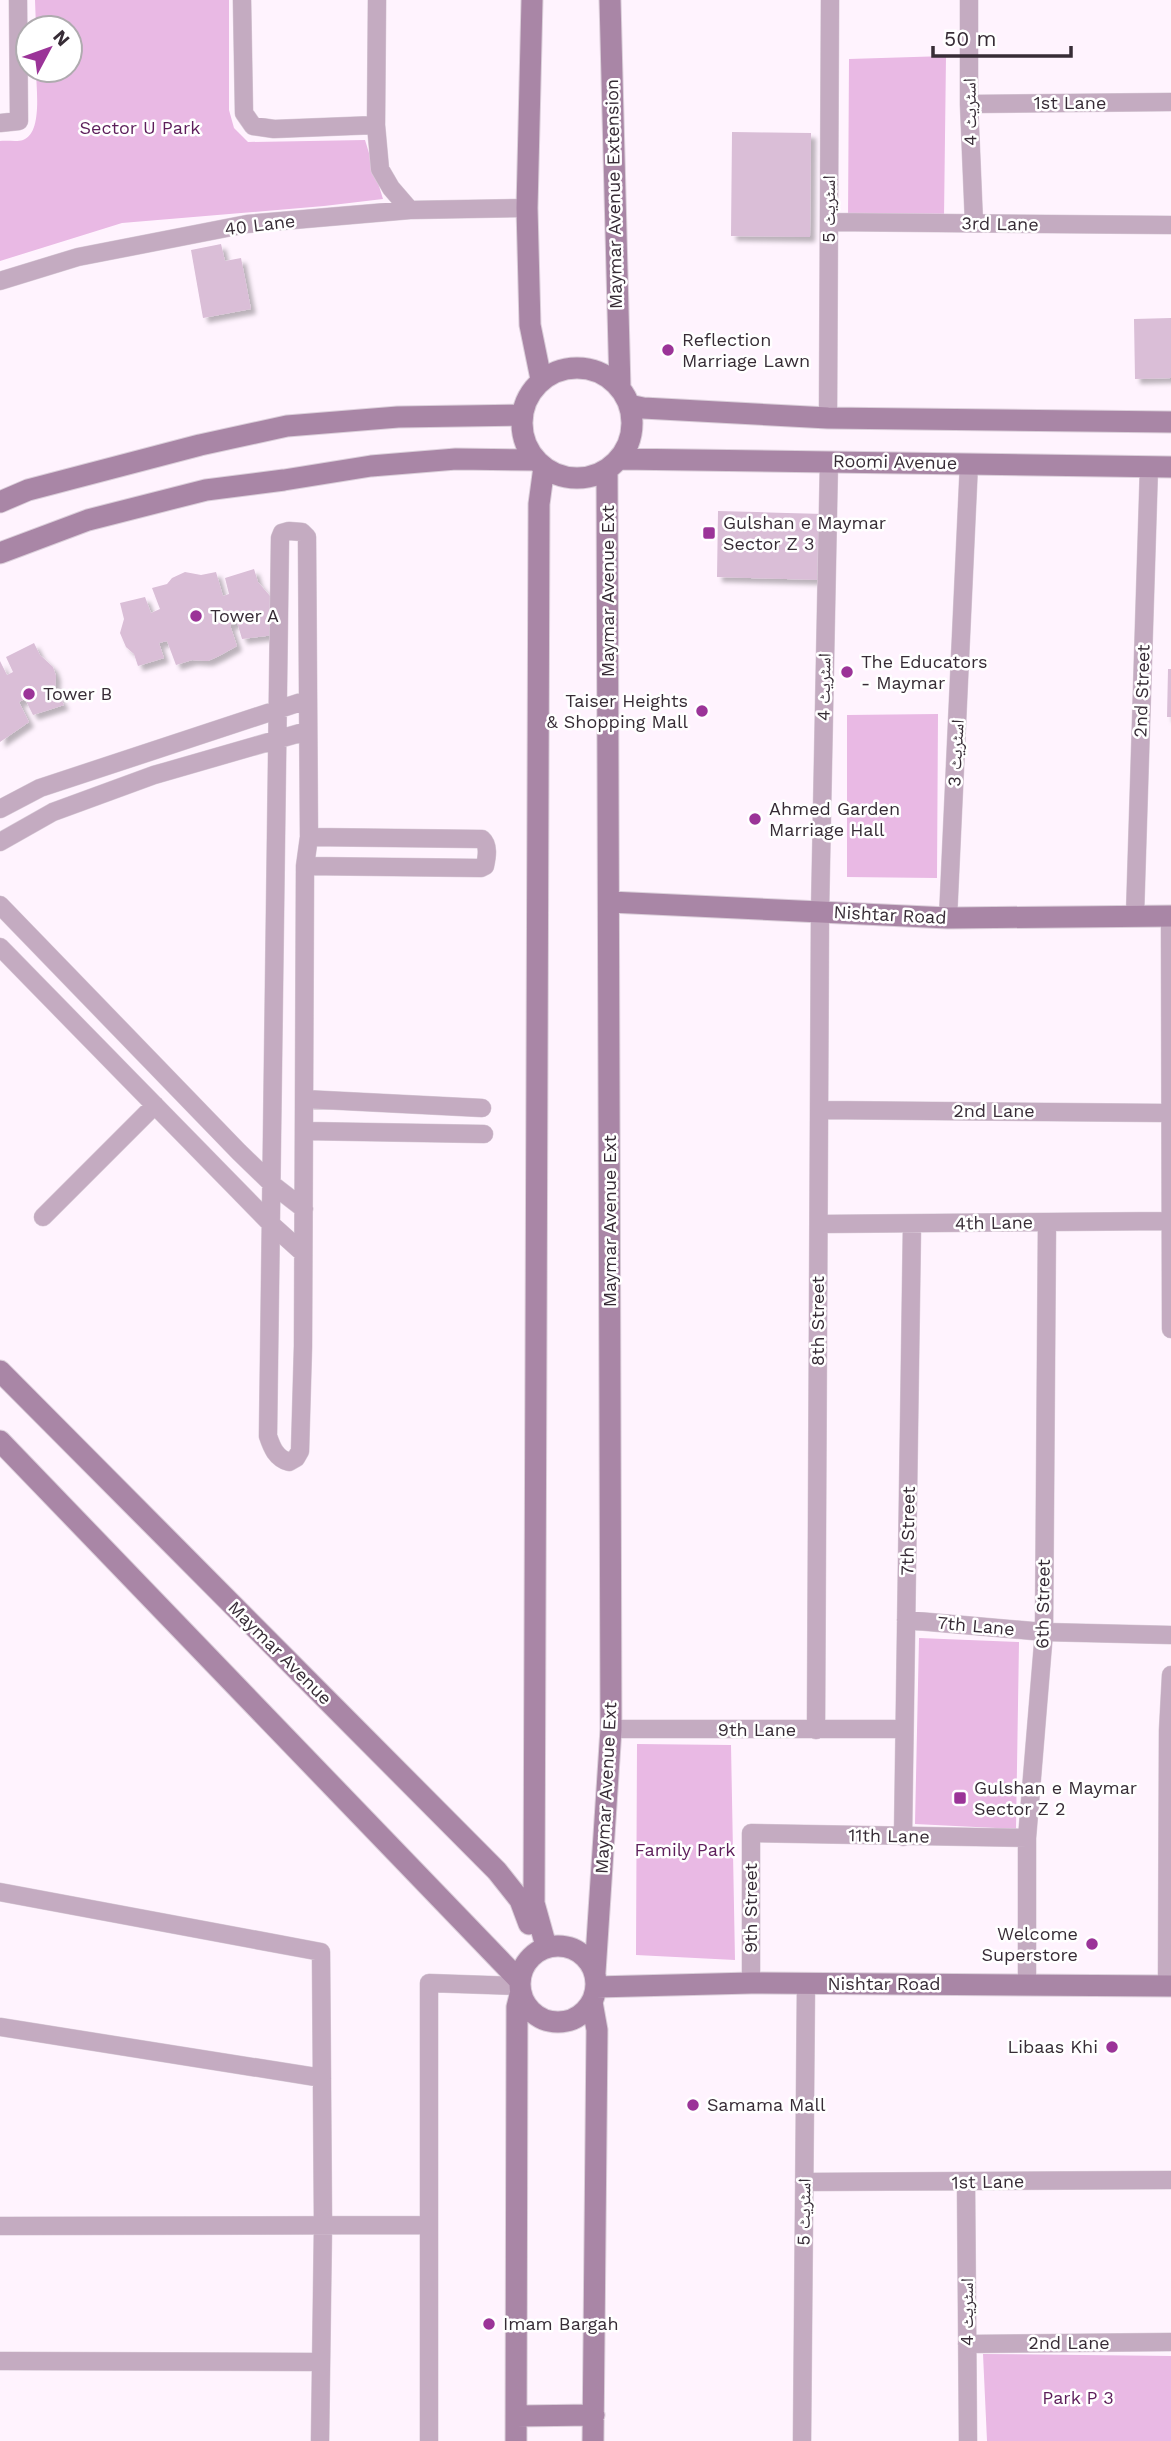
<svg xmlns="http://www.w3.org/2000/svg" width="1171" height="2441" font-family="'Work Sans','Noto Naskh Arabic',sans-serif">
<defs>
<filter id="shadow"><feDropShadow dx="5" dy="5" stdDeviation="2" flood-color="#0004"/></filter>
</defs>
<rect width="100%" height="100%" fill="#fff3fe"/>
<path fill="#e9b9e4" d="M35,0H229V110L234,128L248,142L365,140L383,199L324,206L122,223L0,261V141C7,140 17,142 23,140C43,133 36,87 36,70H70V28H36Z
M946,56L944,217L848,219L849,59Z
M938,714L937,878L847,877V715Z
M919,1638L1019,1642L1016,1829L915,1824Z
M637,1744L731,1745L735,1960L636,1955Z
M983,2354L1171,2356V2441H987Z"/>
<path fill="#dabed7" filter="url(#shadow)" d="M732,132L811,133L810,237L731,236Z
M221,244L225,261L241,258L251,309L203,318L191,250Z
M1171,318V378L1135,379L1134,319Z
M718,511L824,514L822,580L717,577Z
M254,569L258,582L270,596L271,605L268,618L274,635L242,639L237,622L230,625L237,646L219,656L208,661L192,660L176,665L167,641L159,643L164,658L138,666L134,654L126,647L120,633L124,619L120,603L145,597L151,613L160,609L152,588L167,584L172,578L185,572L201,575L216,572L223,596L229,594L225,578Z
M34,643L40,655L53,667L56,676L55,690L64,705L33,715L25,699L19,702L29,722L0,742V661L7,675L13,672L6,657Z
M1168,669H1171V717H1167Z"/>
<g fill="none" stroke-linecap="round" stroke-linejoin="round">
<defs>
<path id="street" d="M242,0L244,113L253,126L274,129L376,125
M377,0L376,125L380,169L391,188L410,210
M969,0V104L974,223
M969,104L1171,102
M0,123L19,121L18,0
M829,222L1171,225
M0,281L78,257L247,224L410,210L527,208
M828,418L830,0
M289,531L302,532L307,537L309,837L305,866L303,1346L300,1451L296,1458L289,1462C276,1458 272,1448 268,1436L280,538L282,533Z
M0,809L40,788L307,700
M0,842L53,812L154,775L307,731
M305,866L481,868L485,866C487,857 489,845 482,839L309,837
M0,905L239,1152L273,1185L304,1209
M1135,915L1149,467
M1170,916L1171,1329
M948,918L969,463
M0,947L272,1225L302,1252
M304,1099L482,1108
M819,1110L1169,1113
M304,1131L484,1134
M43,1217L155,1105
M819,1224L1169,1221
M906,1620L1044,1632L1171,1635
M611,1729H903
M816,1730L820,912L829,461
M903,1837L912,1224
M0,1892L321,1952L323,2225L320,2441
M751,1983V1833L1027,1838
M1027,1985V1838L1044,1632L1047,1222
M1167,1986L1168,1731L1171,1675
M0,2027L322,2078
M804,2182L1171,2180
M966,2182L968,2441
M0,2226L429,2225
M967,2344L1171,2342
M0,2361L321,2362
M429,2441V1983L519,1986
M802,2441L806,1983"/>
<path id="secondary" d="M532,0L527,208L530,325L541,379
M610,0L620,388
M522 423a55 55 0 1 1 110 0a55 55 0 1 1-110 0Z
M629,405L643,408L828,418L1171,422
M619,459L1171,467
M544,467L539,504L534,1903L546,1946
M0,502L28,490L200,445L287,426L398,417L522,415
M0,553L88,520L206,490L284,480L371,466L456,459L535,460
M610,902L948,918L1171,916
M0,1371L497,1871L520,1900L529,1924
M0,1441L519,1980
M520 1984a38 38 0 1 1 76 0a38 38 0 1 1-76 0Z
M595,1972L611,1729L607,469
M596,1987L751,1983L1171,1986
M592,2002L597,2030L593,2441
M516,2416L594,2415
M516,2441L517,2007L520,1995"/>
</defs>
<use href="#street" stroke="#dbcfda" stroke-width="19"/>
<use href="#secondary" stroke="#dbcfda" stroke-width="23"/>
<use href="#street" stroke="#c4abc1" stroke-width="18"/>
<use href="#secondary" stroke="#a986a6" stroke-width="21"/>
</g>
<g fill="#9b3498" stroke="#fff" stroke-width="2.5">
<circle cx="668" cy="350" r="7"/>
<rect x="702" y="526" width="14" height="14" rx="3.5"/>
<circle cx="196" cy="616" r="7"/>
<circle cx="847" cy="672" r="7"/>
<circle cx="29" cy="694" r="7"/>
<circle cx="702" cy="711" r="7"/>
<circle cx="755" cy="819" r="7"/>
<rect x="953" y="1791" width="14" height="14" rx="3.5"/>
<circle cx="1092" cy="1944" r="7"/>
<circle cx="1112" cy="2047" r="7"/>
<circle cx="693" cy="2105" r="7"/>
<circle cx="489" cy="2324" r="7"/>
</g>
<g text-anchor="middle" stroke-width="5" stroke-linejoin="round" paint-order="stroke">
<g font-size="18" fill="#372c36" stroke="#fff">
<text x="1070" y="109">1st Lane</text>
<text transform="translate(970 112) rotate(-91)" y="6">اسٹریٹ 4</text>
<text transform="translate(614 194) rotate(-91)" y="6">Maymar Avenue Extension</text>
<text transform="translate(829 209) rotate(-90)" y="6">اسٹریٹ 5</text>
<text transform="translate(1000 224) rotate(1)" y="6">3rd Lane</text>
<text transform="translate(260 225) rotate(-7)" y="6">40 Lane</text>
<text transform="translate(895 462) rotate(1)" y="6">Roomi Avenue</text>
<text transform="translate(608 591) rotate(-90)" y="6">Maymar Avenue Ext</text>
<text transform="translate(824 687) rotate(-89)" y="6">اسٹریٹ 4</text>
<text transform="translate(1142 691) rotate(-88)" y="6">2nd Street</text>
<text transform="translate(956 753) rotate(-87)" y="6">اسٹریٹ 3</text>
<text transform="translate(890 915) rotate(3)" y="6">Nishtar Road</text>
<text x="994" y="1117">2nd Lane</text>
<text transform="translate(610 1221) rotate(-90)" y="6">Maymar Avenue Ext</text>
<text transform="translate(994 1223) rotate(-1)" y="6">4th Lane</text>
<text transform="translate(818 1321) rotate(-90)" y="6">8th Street</text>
<text transform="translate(908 1531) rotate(-89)" y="6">7th Street</text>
<text transform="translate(1043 1604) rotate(-89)" y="6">6th Street</text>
<text transform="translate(976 1626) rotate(5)" y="6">7th Lane</text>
<text transform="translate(280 1653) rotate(45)" y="6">Maymar Avenue</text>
<text x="757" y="1736">9th Lane</text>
<text transform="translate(606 1788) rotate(-87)" y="6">Maymar Avenue Ext</text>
<text transform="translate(889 1836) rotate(1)" y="6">11th Lane</text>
<text transform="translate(751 1908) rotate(-90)" y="6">9th Street</text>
<text x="884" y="1990">Nishtar Road</text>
<text transform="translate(988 2182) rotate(-1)" y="6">1st Lane</text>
<text transform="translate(804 2212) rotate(-89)" y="6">اسٹریٹ 5</text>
<text transform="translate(967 2312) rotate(-90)" y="6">اسٹریٹ 4</text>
<text x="1069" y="2349">2nd Lane</text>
</g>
<g font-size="18" fill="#5d1e5b" stroke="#fff">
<text x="140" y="134">Sector U Park</text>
<text x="685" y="1856">Family Park</text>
<text x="1078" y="2404">Park P 3</text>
</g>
<g font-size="18" fill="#372c36" stroke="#fff" text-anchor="start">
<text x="682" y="346">Reflection<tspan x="682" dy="21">Marriage Lawn</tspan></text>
<text x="723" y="529">Gulshan e Maymar<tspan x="723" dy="21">Sector Z 3</tspan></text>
<text x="210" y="622">Tower A</text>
<text x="861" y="668">The Educators<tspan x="861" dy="21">- Maymar</tspan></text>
<text x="43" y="700">Tower B</text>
<text x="688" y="707" text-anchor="end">Taiser Heights<tspan x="688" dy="21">&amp; Shopping Mall</tspan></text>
<text x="769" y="815">Ahmed Garden<tspan x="769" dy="21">Marriage Hall</tspan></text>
<text x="974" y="1794">Gulshan e Maymar<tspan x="974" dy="21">Sector Z 2</tspan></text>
<text x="1078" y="1940" text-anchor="end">Welcome<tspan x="1078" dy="21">Superstore</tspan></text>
<text x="1098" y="2053" text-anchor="end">Libaas Khi</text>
<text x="707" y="2111">Samama Mall</text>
<text x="503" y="2330">Imam Bargah</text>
</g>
</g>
<g transform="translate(49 49) rotate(49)"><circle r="33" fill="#ffffff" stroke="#afabaf" stroke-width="2"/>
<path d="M0-5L12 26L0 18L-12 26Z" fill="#9b3498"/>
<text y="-10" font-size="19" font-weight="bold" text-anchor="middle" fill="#372c36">N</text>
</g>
<path d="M933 46v10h138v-10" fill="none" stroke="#372c36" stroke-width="3.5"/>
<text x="944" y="46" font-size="21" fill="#372c36" stroke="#ffffff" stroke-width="5" paint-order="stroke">50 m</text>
</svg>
